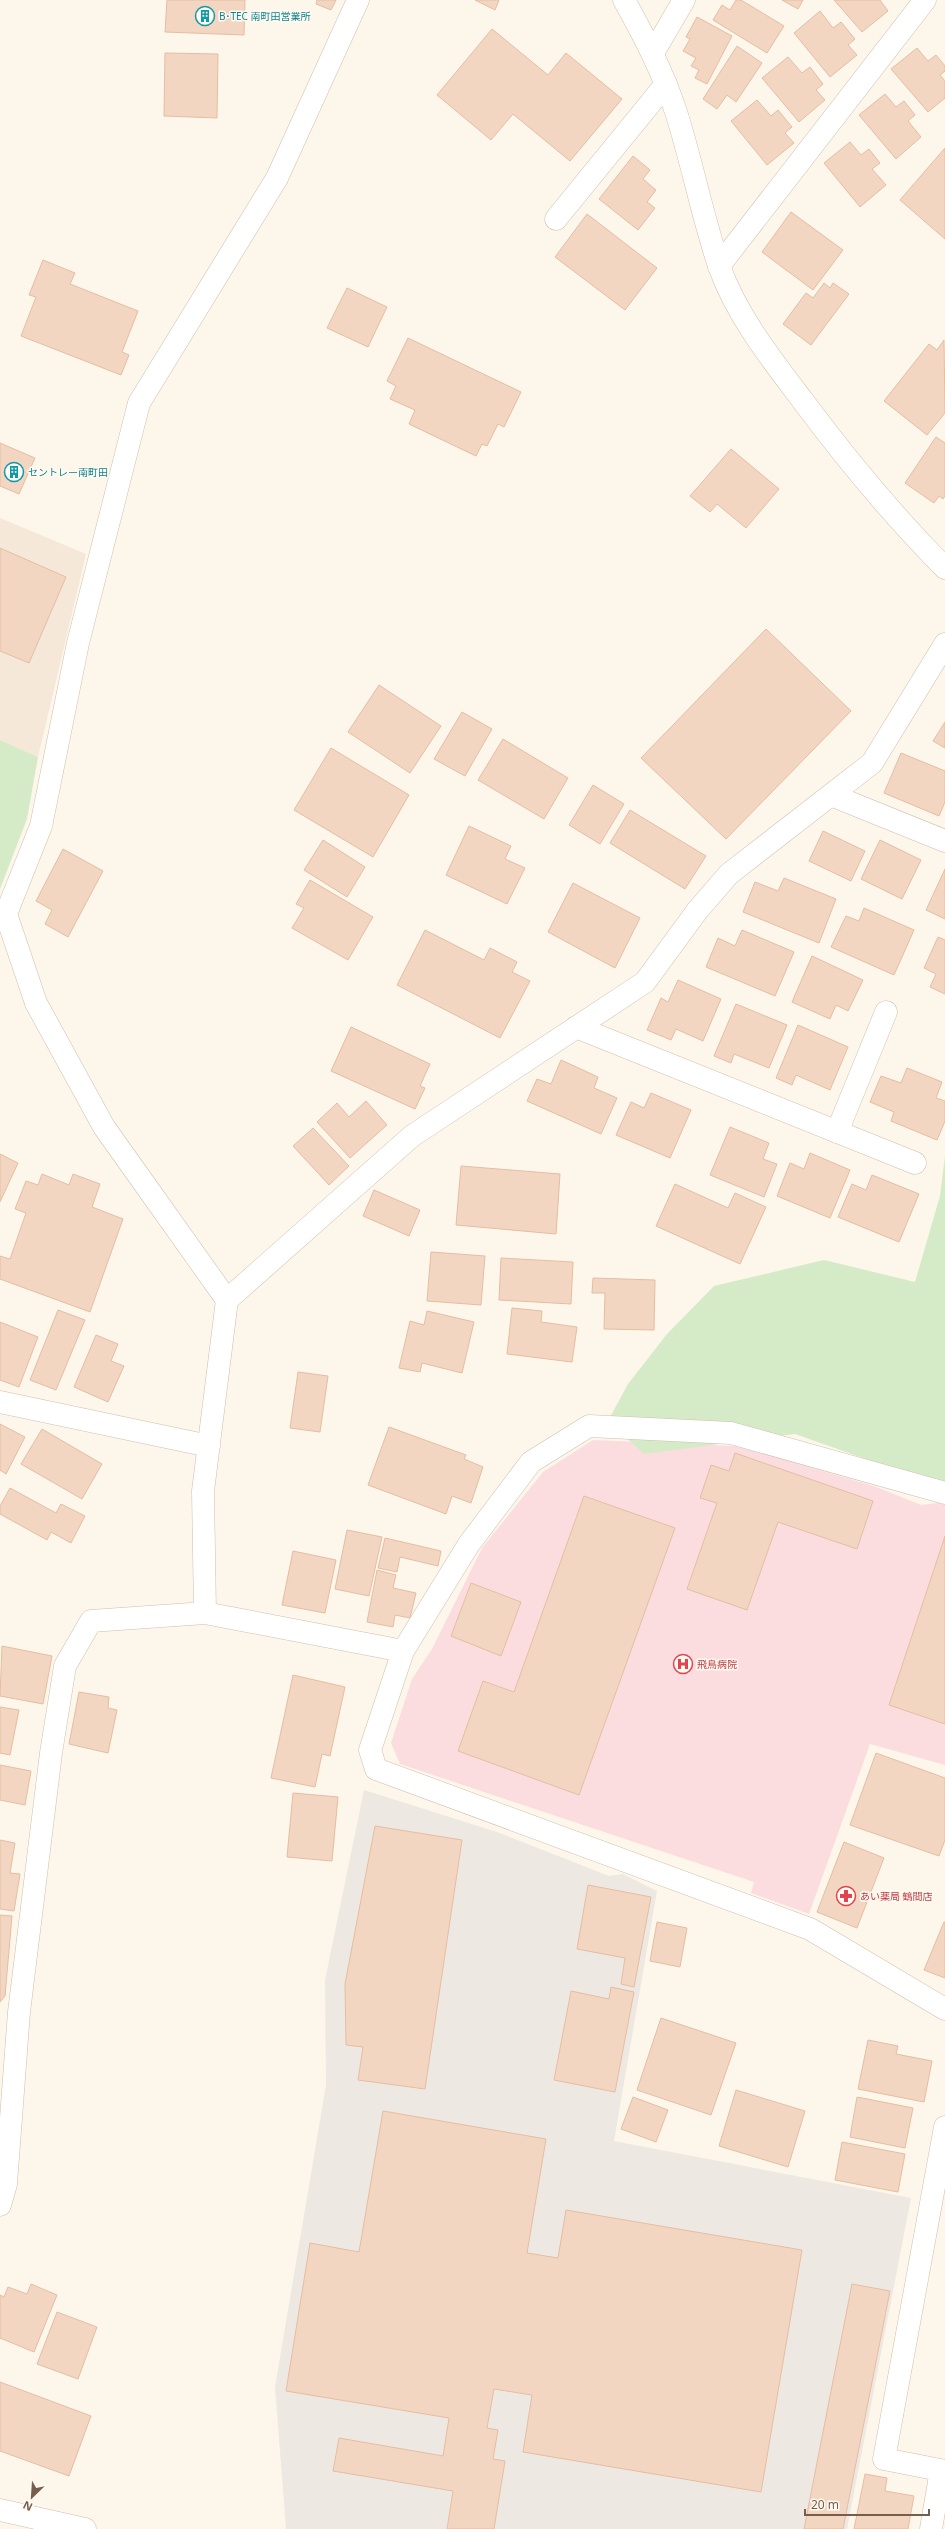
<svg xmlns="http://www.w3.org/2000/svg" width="945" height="2529" font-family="'Noto Sans','Noto Sans JP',sans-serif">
<rect width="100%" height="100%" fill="#fdf6ea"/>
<path fill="#f5e8d8" d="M0,518L86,554L38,757L0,740Z"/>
<path fill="#eee8e3" d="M364,1790L497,1832L609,1876L623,1874L657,1891L614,2141L911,2198L847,2529H286L275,2387L326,2085L325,1980Z"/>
<path fill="#fbdde0" d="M593,1440L736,1446L874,1486L921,1505L945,1502V1765L870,1744L809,1914L751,1893L754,1882L400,1764L391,1743L412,1679L432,1649L482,1548L543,1472Z"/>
<path fill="#d5ebc7" d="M0,740L38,757L27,819L0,889Z
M945,1156V1487L795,1434L644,1454L608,1421L628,1384L667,1334L714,1286L824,1260L915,1282L940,1196Z"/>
<path fill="#f3d6c1" stroke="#e5bda1" d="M167,0H245L244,35L165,32Z
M317,0H336L331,10L316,4Z
M475,0H499L495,10Z
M736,0H741L784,26L767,53L713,20L722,5L730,10Z
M782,0H803L798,9Z
M834,0H880L888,11L862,32Z
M820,11L833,28L841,22L855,39L848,45L857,55L830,77L794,33Z
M697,17L732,36L707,84L695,78L699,70L691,66L696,58L683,51L690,39L686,37Z
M492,29L548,75L566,53L622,99L570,161L513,114L491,140L437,95Z
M737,46L762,63L736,102L727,95L717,109L703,99Z
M917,48L928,61L936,55L945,66V71L940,75L945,81V98L928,112L891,69Z
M165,53L218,54L217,118L164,116Z
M788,57L802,73L810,67L823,84L816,90L825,100L799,122L762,78Z
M885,94L896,107L904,101L915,115L908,121L921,137L896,159L859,115Z
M757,100L771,116L778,110L792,127L785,133L794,143L767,165L731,121Z
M850,142L861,155L869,149L880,163L872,169L886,185L860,207L824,163Z
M945,148V239L900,200Z
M633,156L650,170L643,179L656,190L647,202L655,208L638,230L599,199Z
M791,212L843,250L813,290L762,252Z
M587,214L657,268L625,310L555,257Z
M43,260L75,273L70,284L138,311L122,352L129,355L121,375L21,336L36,297L29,295Z
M824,283L830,288L833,283L849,294L811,345L783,324L806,293L813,298Z
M347,288L387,307L368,347L327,328Z
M408,338L521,392L504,427L498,424L487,446L482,444L476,456L409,424L415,410L390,399L396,386L387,381Z
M944,340L945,413L927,435L884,401L929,344L937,350Z
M936,437L945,443V496L943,499L939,496L934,503L905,483Z
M0,443L35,458L19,494L0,486Z
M731,449L779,489L746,528L717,504L710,512L690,496Z
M0,548L66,577L29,663L0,651Z
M766,629L851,711L726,839L641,758Z
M379,685L441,726L410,773L348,732Z
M462,712L492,729L465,776L434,759Z
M945,722V748L933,741Z
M503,739L568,778L544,819L478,780Z
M331,748L409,795L373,857L294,810Z
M901,753L945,771V802L939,816L884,793Z
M593,785L624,804L600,844L569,825Z
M630,810L706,856L685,889L610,843Z
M469,826L511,846L505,859L525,868L507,904L446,875Z
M823,831L865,851L851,881L809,861Z
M323,840L365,867L347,897L304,870Z
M880,840L921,860L902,899L861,879Z
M63,849L103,871L68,937L45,924L52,910L36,901Z
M945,869V919L926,910Z
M784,878L836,899L819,943L743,912L755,882L778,891Z
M310,880L373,917L348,960L292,928L304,908L296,904Z
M573,883L640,918L615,968L548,932Z
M864,908L914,930L894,975L831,947L846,916L859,921Z
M425,930L484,960L490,948L517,962L512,972L530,981L500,1038L397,985Z
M742,930L794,952L775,996L706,967L718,938L735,946Z
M938,937L945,940V994L930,987L936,974L924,968Z
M812,956L863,980L848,1011L836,1005L830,1019L792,1002Z
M678,980L721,999L703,1041L676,1029L671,1040L647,1030L661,998L668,1002Z
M736,1004L787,1025L769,1068L734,1054L731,1063L714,1056Z
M798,1025L848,1047L830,1090L796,1075L792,1085L776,1078Z
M351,1027L430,1064L420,1086L425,1088L415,1109L331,1071Z
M561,1060L598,1077L594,1088L617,1098L601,1134L527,1101L537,1079L551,1084Z
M907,1068L942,1082L936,1098L945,1101V1121L937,1140L891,1121L894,1112L870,1102L881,1076L901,1083Z
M651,1093L691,1110L670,1158L616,1135L631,1102L644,1108Z
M366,1101L387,1125L350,1158L317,1122L337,1103L349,1117Z
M730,1127L769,1143L763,1159L777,1164L764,1197L710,1175Z
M313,1128L349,1166L329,1185L293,1146Z
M810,1153L850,1170L830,1218L777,1196L790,1163L804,1169Z
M0,1154L18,1163L0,1202Z
M461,1166L560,1174L556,1234L456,1225Z
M42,1174L69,1185L73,1174L100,1184L92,1207L123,1219L90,1312L0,1279V1256L10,1259L26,1213L15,1209L26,1181L38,1185Z
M872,1175L919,1194L899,1242L838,1217L852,1184L866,1190Z
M675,1184L728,1208L735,1193L766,1207L740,1264L656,1226Z
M374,1190L420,1210L409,1236L363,1216Z
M431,1252L485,1256L481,1305L427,1301Z
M501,1258L573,1262L571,1304L499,1300Z
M593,1278L655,1280L654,1330L604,1329L605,1293H592Z
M512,1308L542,1311L541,1322L577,1327L572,1362L507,1354Z
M58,1310L85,1320L56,1390L30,1380Z
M427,1311L474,1322L462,1373L422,1363L420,1372L399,1368L410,1321L424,1325Z
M0,1322L38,1337L19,1387L0,1380Z
M96,1335L118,1344L111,1361L124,1366L108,1402L74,1387Z
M298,1372L328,1376L320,1432L290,1428Z
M0,1424L25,1437L6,1474L0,1470Z
M389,1427L466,1455L464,1459L483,1467L471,1503L452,1496L446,1514L368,1485Z
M42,1429L102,1464L82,1499L21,1464Z
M735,1453L873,1501L857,1549L778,1522L747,1610L687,1589L717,1503L700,1498L711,1465L729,1471Z
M10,1488L56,1513L61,1504L85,1516L71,1543L51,1532L47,1540L0,1514V1506Z
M584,1496L675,1528L579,1795L458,1751L483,1681L514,1692Z
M347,1530L382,1537L369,1596L335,1589Z
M945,1536V1724L889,1705Z
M385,1538L441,1551L438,1566L400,1557L397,1572L378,1568Z
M293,1551L336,1560L325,1613L282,1605Z
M377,1570L396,1575L393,1588L416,1593L410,1618L395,1615L393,1627L367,1622Z
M471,1583L521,1602L501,1656L451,1636Z
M2,1646L52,1656L43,1704L0,1696Z
M293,1675L345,1687L330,1756L322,1754L315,1787L271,1778Z
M79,1692L109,1697L108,1708L117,1710L108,1753L69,1744Z
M0,1707L19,1710L10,1755L0,1753Z
M876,1753L945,1778V1840L939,1856L850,1825Z
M0,1765L31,1771L25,1805L0,1800Z
M293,1793L338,1797L332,1861L287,1857Z
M375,1826L462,1840L425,2089L358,2080L363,2047L346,2045L345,1984Z
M0,1840L15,1843L10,1873L20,1874L14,1911L0,1909Z
M844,1842L884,1858L857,1928L817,1912Z
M588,1885L651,1897L634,1987L621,1984L625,1958L577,1949Z
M0,1915L12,1916L5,1996L0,2002Z
M657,1922L687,1928L680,1967L650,1961Z
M944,1922H945V1978L924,1970Z
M611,1987L634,1992L615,2092L554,2080L571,1991L609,1999Z
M661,2018L736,2043L711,2115L637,2090Z
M868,2040L898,2046L896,2054L932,2061L924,2102L858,2089Z
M736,2090L805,2111L788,2167L719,2146Z
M633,2097L668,2110L656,2142L621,2129Z
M857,2097L913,2108L905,2148L850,2137Z
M383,2111L546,2139L527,2253L558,2258L566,2210L802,2250L761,2492L523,2452L532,2395L494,2389L487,2428L498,2430L493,2459L505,2461L494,2529H447L453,2491L333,2471L339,2438L443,2456L449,2418L286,2391L310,2243L359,2252Z
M842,2142L905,2154L898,2192L835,2180Z
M31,2284L57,2295L34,2352L0,2338V2295L4,2297L8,2287L27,2294Z
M852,2284L890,2291L843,2529H804Z
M57,2312L97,2327L78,2379L37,2364Z
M0,2382L91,2416L69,2476L0,2451Z
M865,2474L887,2478L885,2491L914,2496L908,2529H854Z"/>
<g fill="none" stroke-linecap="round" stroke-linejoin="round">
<defs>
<path id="lane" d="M556,219L666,84
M719,266L925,0"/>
<path id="street" d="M653,53L684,0
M831,795L945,841
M576,1027L915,1163
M837,1132L886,1012
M227,1300L104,1127L36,1003L6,914L41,826L78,643L139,403L277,178L358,0
M0,1402L209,1446
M945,1493L731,1433L589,1426L531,1462L469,1544L403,1651L370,1750L376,1769L810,1929L945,2009
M205,1613L203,1491L227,1300L412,1136L645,982L697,911L729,874L872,763L945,644
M945,2127L884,2459L945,2471
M0,2205L6,2184L19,2012L51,1753L65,1666L91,1621L205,1613L403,1651
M0,2510L85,2529
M931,2529L941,2470"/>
<path id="secondary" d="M624,0C644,36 663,72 676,112C692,162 702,215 719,266C737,316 771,359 803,401C847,460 893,516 945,568"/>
</defs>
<use href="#lane" stroke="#d0beae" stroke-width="23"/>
<use href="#street" stroke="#d0beae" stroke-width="23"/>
<use href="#secondary" stroke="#d5c0ae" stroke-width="23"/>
<use href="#lane" stroke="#fff" stroke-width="22"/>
<use href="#street" stroke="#fff" stroke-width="22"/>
<use href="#secondary" stroke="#fff" stroke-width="22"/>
</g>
<defs>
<symbol id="building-ring" viewBox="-11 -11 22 22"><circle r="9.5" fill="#fffaf1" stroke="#0f9aa8" stroke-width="1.5"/><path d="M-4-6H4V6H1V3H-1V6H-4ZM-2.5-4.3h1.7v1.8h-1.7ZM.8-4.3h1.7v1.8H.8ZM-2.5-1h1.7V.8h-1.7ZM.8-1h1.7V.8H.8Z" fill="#0f9aa8"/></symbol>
<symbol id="hospital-ring" viewBox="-11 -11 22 22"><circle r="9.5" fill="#fffaf1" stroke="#e0444e" stroke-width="1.5"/><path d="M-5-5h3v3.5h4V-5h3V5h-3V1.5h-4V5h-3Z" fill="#e0444e"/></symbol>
<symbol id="pharmacy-ring" viewBox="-11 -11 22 22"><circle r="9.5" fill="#fffaf1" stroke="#e0444e" stroke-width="1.5"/><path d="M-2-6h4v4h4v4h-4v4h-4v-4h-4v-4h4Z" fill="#e0444e"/></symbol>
</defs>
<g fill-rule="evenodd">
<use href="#building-ring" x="194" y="5" width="22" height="22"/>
<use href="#building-ring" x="3" y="461" width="22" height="22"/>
<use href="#hospital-ring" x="672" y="1653" width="22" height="22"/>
<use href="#pharmacy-ring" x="835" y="1885" width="22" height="22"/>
</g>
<g text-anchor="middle" stroke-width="3" stroke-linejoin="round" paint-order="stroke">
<g font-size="10" fill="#0d838f" stroke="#fffaf1" text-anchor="start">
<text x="219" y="20">B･TEC 南町田営業所</text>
<text x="28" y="476">セントレー南町田</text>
</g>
<g font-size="10" fill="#be3a42" stroke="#fffaf1" text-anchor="start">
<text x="697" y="1668">飛鳥病院</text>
<text x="860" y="1900">あい薬局 鶴間店</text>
</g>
</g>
<g transform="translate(32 2497) rotate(205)" stroke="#fffaf1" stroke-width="3" paint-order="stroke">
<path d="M0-3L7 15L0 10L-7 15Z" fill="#795d4c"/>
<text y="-6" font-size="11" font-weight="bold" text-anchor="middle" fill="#795d4c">N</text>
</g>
<path d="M805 2509v6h124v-6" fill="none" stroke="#795d4c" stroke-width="2"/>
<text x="811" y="2509" font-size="12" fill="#795d4c" stroke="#fffaf1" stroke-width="3" paint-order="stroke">20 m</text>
</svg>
